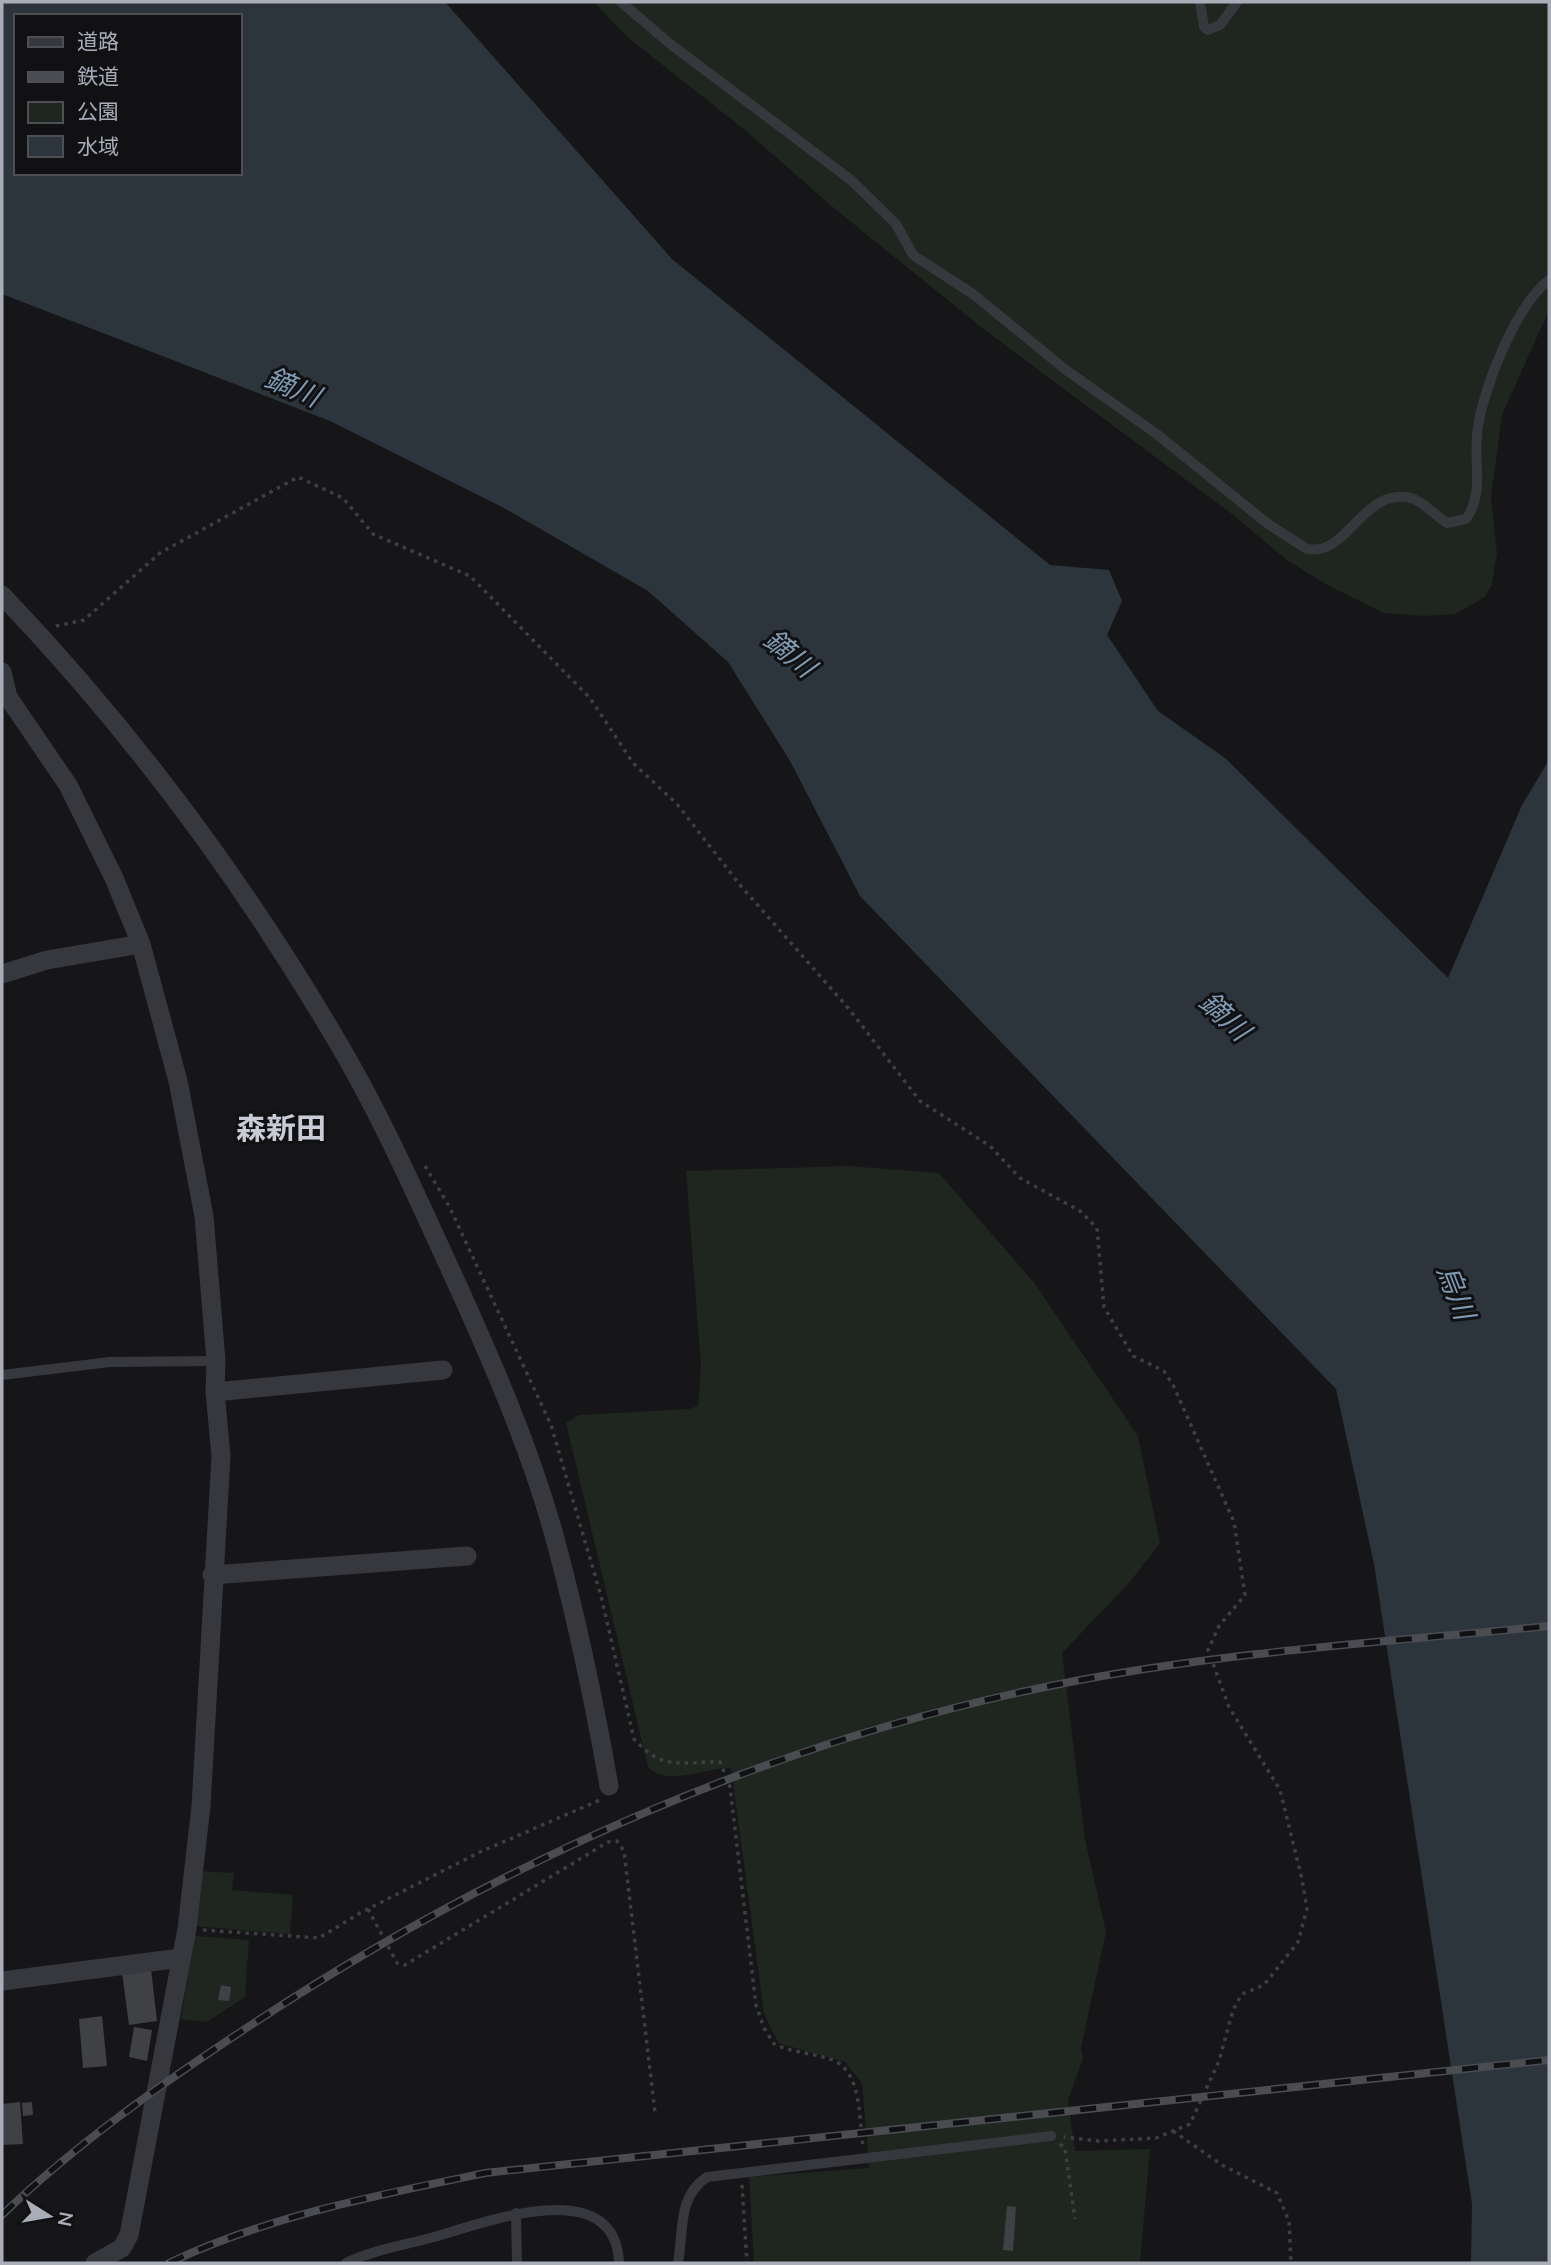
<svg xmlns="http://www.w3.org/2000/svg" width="1551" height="2265" font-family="Mulish,'Noto Sans JP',sans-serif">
<rect width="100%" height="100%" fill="#161618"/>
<path fill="#1e261f" d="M594,2H1549V310L1502,415L1491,497L1497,553L1492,584L1485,597L1455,614L1424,616L1384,613L1331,587L1288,561L1232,514L986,331L835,209L745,130L626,36Z
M847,1166L939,1173L1035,1284L1138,1436L1160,1543L1129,1583L1062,1653L1085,1839L1106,1932L1081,2048L1083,2059L1068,2100L1075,2151L1150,2149L1140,2263H754L749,2177L869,2168L862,2083L845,2062L778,2043L764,2013L731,1768C706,1767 668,1788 648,1767L566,1423L579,1415L689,1409L698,1406L701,1366L686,1171Z
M199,1871L234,1873L232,1890L293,1895L290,1934L194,1926Z
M194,1936L249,1940L245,1997L207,2022L181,2019Z"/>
<path fill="#2c353c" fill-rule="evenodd" d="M2,2H445L672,259L1050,565L1109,570L1122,601L1107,635L1158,711L1225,758L1448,978L1522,805L1549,760V2263H1471L1472,2204L1374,1564L1336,1389L860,896L790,761L728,662L648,591L504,508L330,421L2,294ZM16,16H240V173H16Z"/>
<path fill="#404145" d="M151,1969L157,2021L129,2025L122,1972Z
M221,1985L231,1987L229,2001L218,2000Z
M102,2016L107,2066L83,2068L79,2019Z
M134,2027L152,2030L147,2061L129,2057Z
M20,2102L23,2144L2,2145V2104Z
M32,2102L33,2115L23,2116L22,2103Z
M1007,2206L1016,2207L1013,2251L1003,2250Z"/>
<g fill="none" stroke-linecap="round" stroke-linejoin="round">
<path stroke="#3d3f44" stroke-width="3.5" stroke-dasharray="3.5 5" stroke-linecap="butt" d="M56,626L84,620L160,553L298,477L343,498L373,534L470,576L590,698L633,763L677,804L740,885L849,1009L920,1101L990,1146L1020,1178L1080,1211L1097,1228L1104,1307L1133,1356L1164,1371L1174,1387L1234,1522L1245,1595L1219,1626L1208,1650L1229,1707L1280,1790L1302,1879L1307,1909L1298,1942L1264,1985L1242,1994L1233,2010L1219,2061L1190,2124L1156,2138L1098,2141L1064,2137
M425,1166L449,1206L551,1425L601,1596L634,1739C664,1772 680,1761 720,1762L730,1787L756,2005L764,2028L774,2044C793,2053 814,2053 833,2060C862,2072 859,2120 863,2146
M368,1909L397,1963L405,1965L608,1842L617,1841L624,1851L655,2112
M203,1930L319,1938L360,1913L480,1852L600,1800
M1173,2131L1222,2165L1277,2193L1289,2221L1291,2263
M1060,2144L1065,2148L1075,2219
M742,2185L747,2263"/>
<path stroke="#37383d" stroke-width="10" d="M621,2L669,43L851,180L896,224L913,255L973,294L1066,370L1158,435L1268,524L1307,549C1348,557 1362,487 1411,498C1425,502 1435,516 1447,523L1466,519C1484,495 1474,462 1477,435C1480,394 1516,305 1549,280
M1200,2L1204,27L1208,30L1220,25L1237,2
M2,1375L110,1362L216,1361
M516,2213L517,2263
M346,2263C373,2250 405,2245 434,2237C483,2223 616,2172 619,2263
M678,2263C684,2230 677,2197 707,2177L1051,2136"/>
<path stroke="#37383d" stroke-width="19" d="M2,595C130,729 243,881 337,1041C381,1115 416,1195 452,1273C492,1361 532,1452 557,1546C578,1625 595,1706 609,1786
M2,672L8,697L68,785L114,878L141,944L178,1081L204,1216L216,1361L215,1392L221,1456L201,1806L187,1929L129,2235L122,2248L95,2263
M2,974L47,960L141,944
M215,1392L443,1370
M212,1575L467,1556
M2,1981L181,1958"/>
<defs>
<path id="rail" d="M2,2215C77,2143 164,2082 251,2025C497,1863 770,1741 1060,1684C1221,1652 1386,1642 1549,1626
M169,2263C268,2216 378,2195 485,2173L1549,2060"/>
</defs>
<use href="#rail" stroke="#4a4c52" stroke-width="8"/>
<use href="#rail" stroke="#111113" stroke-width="5" stroke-dasharray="16" stroke-linecap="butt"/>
</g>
<g text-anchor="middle" stroke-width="6" stroke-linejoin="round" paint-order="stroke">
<g font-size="28" font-style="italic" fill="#7f9bb3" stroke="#111113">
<text transform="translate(293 387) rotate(23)" y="10">鏑川</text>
<text transform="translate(790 653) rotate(40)" y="10">鏑川</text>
<text transform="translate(1225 1016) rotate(43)" y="10">鏑川</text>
<text transform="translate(1456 1292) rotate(69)" y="10">烏川</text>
</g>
<g font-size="30" font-weight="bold" fill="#c9ccd4" stroke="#111113">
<text x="281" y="1139">森新田</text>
</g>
</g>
<rect width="1551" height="2265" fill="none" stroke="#a8adb8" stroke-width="7"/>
<rect x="14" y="14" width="228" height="161" fill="#111113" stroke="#4d4f55" stroke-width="2"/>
<rect x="28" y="37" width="35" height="10" fill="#37383d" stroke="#4d4f55" stroke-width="2"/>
<text x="77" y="49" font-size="21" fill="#a8adb8">道路</text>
<rect x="28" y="72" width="35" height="10" fill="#4a4c52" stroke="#4d4f55" stroke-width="2"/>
<text x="77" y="84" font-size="21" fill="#a8adb8">鉄道</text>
<rect x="28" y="102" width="35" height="21" fill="#1e261f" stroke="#4d4f55" stroke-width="2"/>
<text x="77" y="119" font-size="21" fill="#a8adb8">公園</text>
<rect x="28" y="136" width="35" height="21" fill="#2c353c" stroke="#4d4f55" stroke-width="2"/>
<text x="77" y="154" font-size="21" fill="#a8adb8">水域</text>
<g transform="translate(49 2216) rotate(101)" stroke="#111113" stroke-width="5" paint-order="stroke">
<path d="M0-5L12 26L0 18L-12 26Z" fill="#a8adb8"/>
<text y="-10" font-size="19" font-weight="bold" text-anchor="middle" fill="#a8adb8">N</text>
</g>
</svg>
